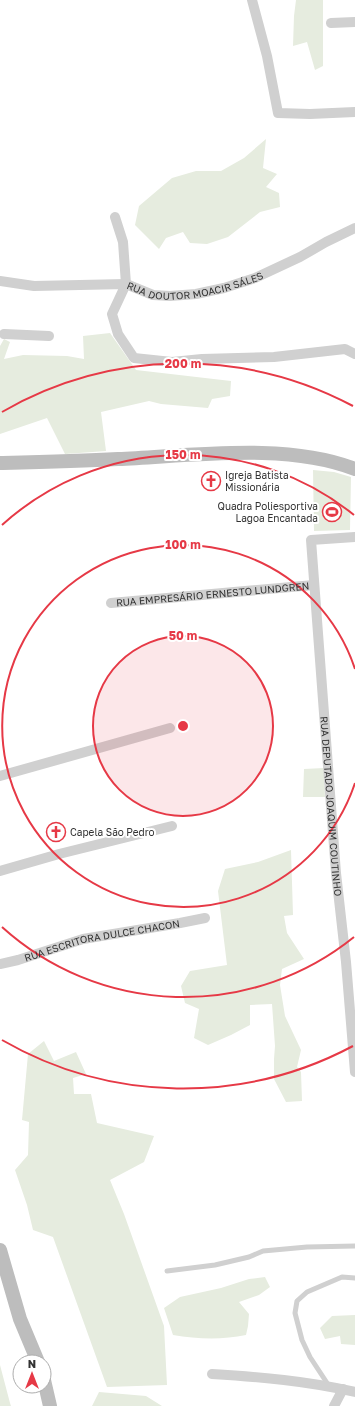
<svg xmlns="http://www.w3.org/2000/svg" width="355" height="1406" font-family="'Golos Text',sans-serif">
<rect width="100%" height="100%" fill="#fff"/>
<path fill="#e6ecdf" d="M296,0H323V66L315,70L307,42L293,46L294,16Z
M266,139L263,168L277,174L266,187L279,193L280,207L260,212L228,237L207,244L190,243L183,232L166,238L159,249L135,225L139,206L172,178L196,171H221L244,158Z
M110,333L136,370L231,381L230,396L212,399L208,408L161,404L149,401L101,412L106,451L65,454L47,418L0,434V346L4,339L10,342L4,359L23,355L67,356L84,359L83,336Z
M313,470L334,472L351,477L350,530L314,531Z
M324,768L325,797H303L304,769Z
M291,850L293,915L284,916L287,933L304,959L282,969L280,985L285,1016L301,1050L297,1067L301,1072L302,1101L286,1102L274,1079V1059L275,1046L272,1004L250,1005V1025L231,1035L208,1045L194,1038L199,1009L185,1003L181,986L190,971L227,965L218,891L225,869L258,862Z
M44,1041L54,1061L76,1052L86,1074L73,1078L74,1094H91L97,1123L154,1136L144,1162L110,1180L124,1214L164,1326L167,1385L107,1387L53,1237L33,1230L27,1205L15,1170L28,1155L29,1122L22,1120L28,1054Z
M265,1277L270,1287L259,1295L239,1302L249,1314L248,1326L246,1335C222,1340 197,1339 173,1335L164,1308L180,1297L221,1288L249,1279Z
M355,1315V1345L341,1344L340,1336L325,1339L320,1328L332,1316Z
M0,1365L10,1403L11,1406H0Z
M99,1392L146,1396L162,1406H92Z"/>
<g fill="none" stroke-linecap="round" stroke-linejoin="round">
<path stroke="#d0d0d0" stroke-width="5" d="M167,1271L215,1265L249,1257L263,1251L307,1247L355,1246
M329,1386L310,1357L302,1340L295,1313L297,1301L307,1292L342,1277L355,1278"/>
<g stroke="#d0d0d0" stroke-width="10">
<path d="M252,0L267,56L278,113L310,114L355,112"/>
<path d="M331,23L355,22"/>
<path d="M115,217L123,242L126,284L112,314L118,334L134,358L172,362L202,359L274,357L345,349L355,354"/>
<path id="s1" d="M0,281L34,286L126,284L153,295L170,296L196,294L224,288L255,278L300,257L326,242L355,228"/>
<path d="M4,334L49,336"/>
<path id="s2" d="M355,537L311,540L336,873L346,962L355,1072"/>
<path id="s3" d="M111,603L314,585"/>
<path d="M0,776L170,728"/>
<path d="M0,871L59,854L172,826"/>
<path id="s4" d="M0,964L18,960L83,939L180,923L205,918"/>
<path d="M212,1374C260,1377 308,1381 355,1392"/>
<path d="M334,1406L343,1389"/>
</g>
<path stroke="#bdbdbd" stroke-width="14" d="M0,463C39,462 79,461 118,459C190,456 287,442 355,469
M0,1250L20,1319L38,1362
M44,1380L50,1406"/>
</g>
<circle cx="183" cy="726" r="90" fill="#e63946" fill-opacity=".12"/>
<g fill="none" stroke="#e63946" stroke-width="2">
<circle cx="183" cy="726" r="90"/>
<path d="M355 783A181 181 0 1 1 355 669"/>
<path d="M354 937A271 271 0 0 1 2 927M2 525A271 271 0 0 1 354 515"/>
<path d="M353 1046A362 362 0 0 1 2 1040M2 412A362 362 0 0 1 353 406"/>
</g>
<defs>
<symbol id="church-ring" viewBox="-11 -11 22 22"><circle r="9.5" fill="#fff" stroke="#e63946" stroke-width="1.5"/><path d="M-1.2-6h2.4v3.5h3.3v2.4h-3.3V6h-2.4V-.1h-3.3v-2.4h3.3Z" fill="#e63946"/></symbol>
<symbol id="stadium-ring" viewBox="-11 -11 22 22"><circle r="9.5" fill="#fff" stroke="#e63946" stroke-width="1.5"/><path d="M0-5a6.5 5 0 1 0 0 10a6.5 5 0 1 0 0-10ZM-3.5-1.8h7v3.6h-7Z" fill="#e63946"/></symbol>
</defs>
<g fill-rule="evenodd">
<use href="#church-ring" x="200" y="470" width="22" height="22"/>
<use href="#stadium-ring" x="321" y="501" width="22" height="22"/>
<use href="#church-ring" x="45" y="821" width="22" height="22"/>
</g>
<g text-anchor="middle" stroke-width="4" stroke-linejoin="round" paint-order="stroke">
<g font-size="10" fill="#333" stroke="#fff">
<text dy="4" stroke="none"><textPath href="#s1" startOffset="198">RUA DOUTOR MOACIR SÁLES</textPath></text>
<text dy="4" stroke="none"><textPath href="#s3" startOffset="102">RUA EMPRESÁRIO ERNESTO LUNDGREN</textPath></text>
<text dy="4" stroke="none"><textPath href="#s2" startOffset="311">RUA DEPUTADO JOAQUIM COUTINHO</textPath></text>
<text dy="4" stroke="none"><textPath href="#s4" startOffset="105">RUA ESCRITORA DULCE CHACON</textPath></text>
</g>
<g font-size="10" fill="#333" stroke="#fff" text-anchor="start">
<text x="225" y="479">Igreja Batista<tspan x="225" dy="12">Missionária</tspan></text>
<text x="318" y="510" text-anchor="end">Quadra Poliesportiva<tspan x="318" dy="12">Lagoa Encantada</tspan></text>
<text x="70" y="836">Capela São Pedro</text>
</g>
</g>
<circle cx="183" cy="726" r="6" fill="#e63946" stroke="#fff" stroke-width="2"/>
<g font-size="12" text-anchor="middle" font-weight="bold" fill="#e63946" stroke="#fff" stroke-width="4" stroke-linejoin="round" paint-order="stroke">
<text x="183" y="368">200 m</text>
<text x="183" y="459">150 m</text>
<text x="183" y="549">100 m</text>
<text x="183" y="640">50 m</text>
</g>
<g transform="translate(32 1374)"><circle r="19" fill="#ffffff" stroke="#adadad"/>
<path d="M0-3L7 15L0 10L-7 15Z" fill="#e63946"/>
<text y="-6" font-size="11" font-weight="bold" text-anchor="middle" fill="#333333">N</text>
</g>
</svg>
